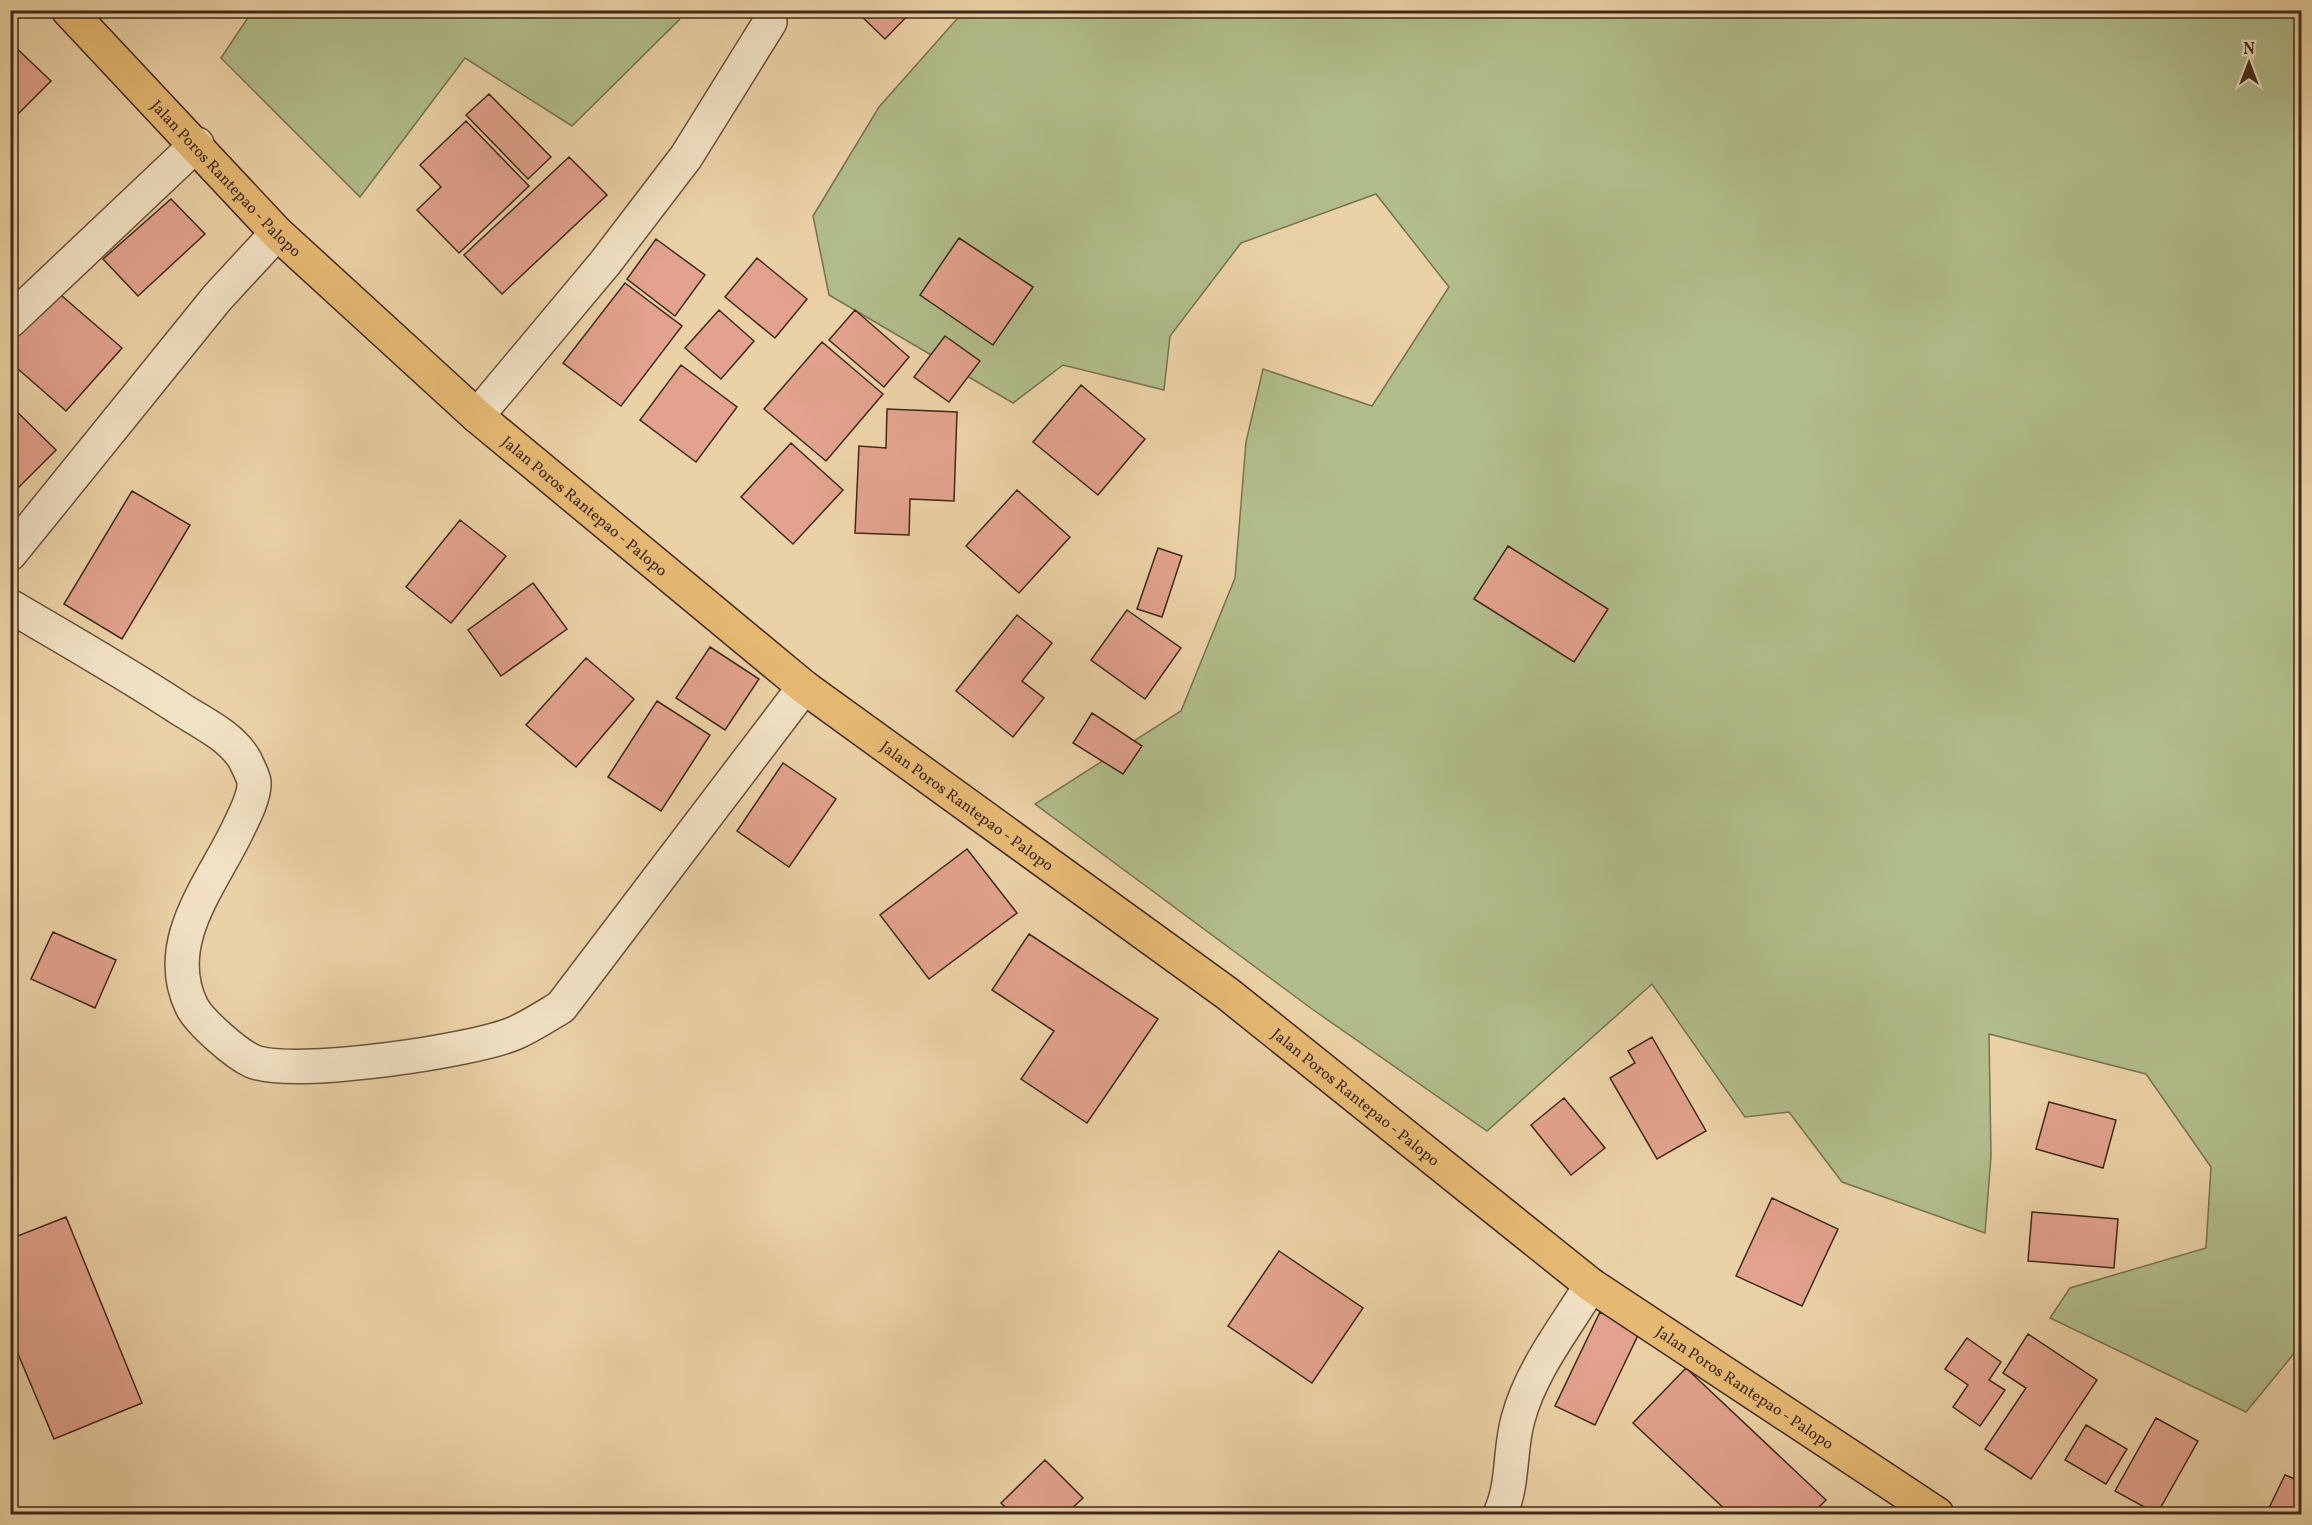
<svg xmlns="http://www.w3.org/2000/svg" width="2312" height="1525" font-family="Vollkorn,serif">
<rect width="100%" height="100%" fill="#ebd2a6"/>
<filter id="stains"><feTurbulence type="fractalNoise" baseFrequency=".00333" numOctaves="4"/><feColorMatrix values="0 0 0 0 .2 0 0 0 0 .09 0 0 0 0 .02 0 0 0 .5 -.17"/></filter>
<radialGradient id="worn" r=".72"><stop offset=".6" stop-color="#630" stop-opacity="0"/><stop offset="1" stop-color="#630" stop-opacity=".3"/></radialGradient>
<path fill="#b1bd8b" stroke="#787350" stroke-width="1.5" d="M253,10H683V11L679,20L572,126L465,58L360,197L221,58Z
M964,11H2301V1345L2246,1412L2050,1318L2070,1288L2206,1248L2211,1167L2146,1074L1989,1034L1991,1156L1985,1233L1842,1182L1789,1112L1745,1117L1652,984L1487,1131L1312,1009L1035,804L1181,711L1235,578L1246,442L1263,369L1372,406L1449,287L1376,194L1241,243L1170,336L1164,390L1063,365L1013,403L829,295L813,216L879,107Z"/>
<path fill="#e2a28d" stroke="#402916" stroke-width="1.5" d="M855,10H913L885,39Z
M10,42L51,81L10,122Z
M489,94L551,157L528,179L466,115Z
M466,121L529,186L459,253L417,210L441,187L420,165Z
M569,157L607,195L502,294L464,255Z
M171,199L205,234L138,296L103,259Z
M959,238L1033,287L993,345L920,295Z
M656,239L705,275L675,316L627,279Z
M757,258L807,299L775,338L725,297Z
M625,283L682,326L621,406L563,363Z
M54,289L122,348L66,411L10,362V337Z
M719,310L754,341L721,379L685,348Z
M855,310L909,357L884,387L829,340Z
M945,336L980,361L949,402L914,377Z
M822,342L883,394L826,461L764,409Z
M681,365L737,407L696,462L640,420Z
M1081,385L1145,439L1098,495L1033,442Z
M10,405L56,450L10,496Z
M887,409L957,412L954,501L910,499L909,535L855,533L859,446L886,448Z
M791,443L843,490L793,544L741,497Z
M1017,490L1070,537L1019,593L966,546Z
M132,491L190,525L122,639L64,604Z
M460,520L506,556L451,623L406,587Z
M1508,546L1608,609L1574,662L1474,599Z
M1158,548L1182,556L1162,617L1137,609Z
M533,583L567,629L501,676L468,630Z
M1127,610L1181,648L1145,699L1091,660Z
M1017,615L1052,643L1022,681L1044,698L1013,737L956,691Z
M710,647L759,679L725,730L676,698Z
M586,658L634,699L576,767L526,725Z
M657,701L710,735L661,811L608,777Z
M1092,713L1142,746L1123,774L1073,743Z
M783,763L836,799L789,867L737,831Z
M967,849L1017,913L929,979L880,915Z
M53,932L116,960L95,1008L31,979Z
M1029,934L1158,1019L1087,1123L1021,1079L1054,1031L992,990Z
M1652,1037L1706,1131L1657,1159L1610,1078L1635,1063L1628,1051Z
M1564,1098L1605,1148L1571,1175L1531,1125Z
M2049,1102L2116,1120L2103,1168L2036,1149Z
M1772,1198L1838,1229L1802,1306L1736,1276Z
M2032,1212L2118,1219L2114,1268L2028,1261Z
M66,1217L142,1403L54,1439L10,1335V1239Z
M1279,1251L1363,1308L1312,1383L1228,1326Z
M1600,1312L1640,1331L1595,1425L1555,1406Z
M2028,1334L2097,1380L2031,1479L1985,1449L2026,1388L2003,1373Z
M1967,1338L2001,1362L1989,1380L2005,1390L1980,1426L1953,1407L1968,1385L1945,1369Z
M1686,1368L1826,1500L1812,1514H1730L1633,1423Z
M2156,1418L2198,1441L2157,1514L2115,1491Z
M2086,1425L2127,1449L2106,1484L2065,1460Z
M1045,1460L1083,1498L1066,1514H1012L1001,1503Z
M2285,1475L2302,1482V1514H2266Z"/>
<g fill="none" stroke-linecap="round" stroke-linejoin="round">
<defs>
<path id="minor" d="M10,321L197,144
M477,416L605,263L686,157L770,22
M10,554L217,298L277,233
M10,606C68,640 126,673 182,710C203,723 232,737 245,760C247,765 253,775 254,782C255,795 245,815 239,827C213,883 160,942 192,1007C201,1023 235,1053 252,1061C291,1078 474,1051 515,1033C531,1026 546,1016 561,1007L804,687
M1500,1514C1514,1484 1509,1451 1518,1419C1531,1370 1565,1328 1591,1285"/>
<g id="highway">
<path id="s1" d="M68,10L277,233L477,416L804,687L1228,994L1591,1285L1937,1514"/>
</g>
</defs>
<use href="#minor" stroke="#6b533a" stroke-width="36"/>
<use href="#highway" stroke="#402916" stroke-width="36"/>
<use href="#minor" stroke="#f2e2c5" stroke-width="33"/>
<use href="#highway" stroke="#e6b973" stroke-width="33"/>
</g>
<g text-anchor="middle" stroke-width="6" stroke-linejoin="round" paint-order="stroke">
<g font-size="16" fill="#402916" stroke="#f2e2c5">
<text dy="6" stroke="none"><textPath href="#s1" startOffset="231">Jalan Poros Rantepao - Palopo</textPath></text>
<text dy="6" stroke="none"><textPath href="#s1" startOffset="717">Jalan Poros Rantepao - Palopo</textPath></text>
<text dy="6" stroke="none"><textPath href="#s1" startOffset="1203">Jalan Poros Rantepao - Palopo</textPath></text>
<text dy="6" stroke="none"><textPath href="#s1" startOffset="1689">Jalan Poros Rantepao - Palopo</textPath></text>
<text dy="6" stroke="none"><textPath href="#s1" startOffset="2175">Jalan Poros Rantepao - Palopo</textPath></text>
</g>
</g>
<rect width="2312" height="1525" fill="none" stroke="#ebd2a6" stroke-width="36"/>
<rect x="12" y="12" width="2288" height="1501" fill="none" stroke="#402916" stroke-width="3"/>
<rect x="18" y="18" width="2276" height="1489" fill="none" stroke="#402916" stroke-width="1.5"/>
<g transform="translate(2249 63)" stroke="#f2e2c5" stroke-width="4.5" paint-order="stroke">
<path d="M0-4.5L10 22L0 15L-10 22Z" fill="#402916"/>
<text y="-9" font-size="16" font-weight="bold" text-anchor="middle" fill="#402916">N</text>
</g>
<rect width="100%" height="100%" filter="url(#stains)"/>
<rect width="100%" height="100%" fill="url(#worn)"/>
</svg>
